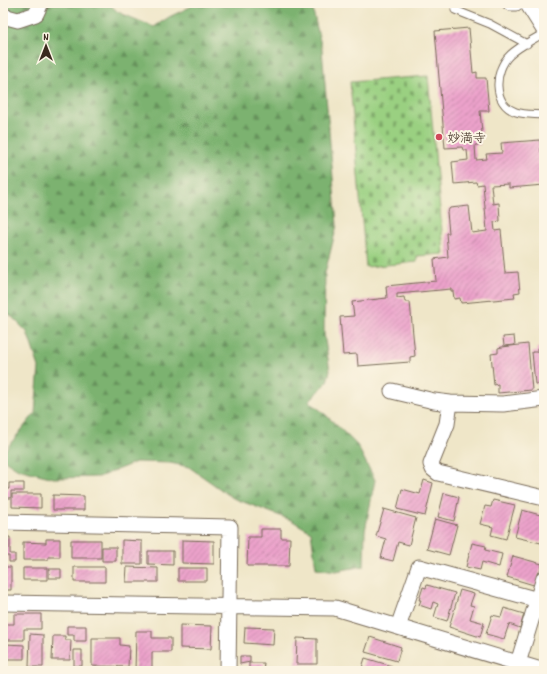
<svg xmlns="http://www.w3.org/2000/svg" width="547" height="674" font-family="Dekko,'Klee One',sans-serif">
<defs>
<pattern id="forest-firs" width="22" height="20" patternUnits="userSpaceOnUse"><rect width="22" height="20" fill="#7bb26f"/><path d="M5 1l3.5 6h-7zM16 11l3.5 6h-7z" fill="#66915b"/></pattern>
<pattern id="cemetery-stones" width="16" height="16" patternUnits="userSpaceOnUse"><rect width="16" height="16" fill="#9ad081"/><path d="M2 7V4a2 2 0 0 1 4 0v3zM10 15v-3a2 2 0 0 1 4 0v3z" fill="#7fa969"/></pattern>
<pattern id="building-hatch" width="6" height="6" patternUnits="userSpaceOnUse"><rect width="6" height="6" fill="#eca2cb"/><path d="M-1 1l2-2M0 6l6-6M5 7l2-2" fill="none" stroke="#c084a4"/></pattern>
</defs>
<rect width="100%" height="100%" fill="#fcf5e5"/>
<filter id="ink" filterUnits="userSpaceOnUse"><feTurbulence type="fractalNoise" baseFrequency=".025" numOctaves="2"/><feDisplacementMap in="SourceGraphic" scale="8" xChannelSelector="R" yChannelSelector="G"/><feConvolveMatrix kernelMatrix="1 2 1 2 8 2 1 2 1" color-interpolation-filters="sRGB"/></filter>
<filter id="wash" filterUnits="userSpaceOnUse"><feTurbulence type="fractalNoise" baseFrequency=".012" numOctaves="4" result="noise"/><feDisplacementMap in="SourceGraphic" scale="16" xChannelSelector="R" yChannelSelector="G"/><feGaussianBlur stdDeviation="0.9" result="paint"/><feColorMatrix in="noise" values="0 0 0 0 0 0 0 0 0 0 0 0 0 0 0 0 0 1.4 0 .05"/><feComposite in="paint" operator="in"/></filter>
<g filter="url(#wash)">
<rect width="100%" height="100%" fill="#efe6c8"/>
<path fill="url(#forest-firs)" stroke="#5b6e46" d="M3,3H108L118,12L154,27L169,17L190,7L194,3H307L313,11L322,49L337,225L325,273L324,334L330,371L327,382L309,401L325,414L357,445L375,480L365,531L364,566L336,571L316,568L311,532L291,520L233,498L189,467L170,463L136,462L99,477L54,478L18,469L3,459V453L35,413L39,367L27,332L3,308Z"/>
<path fill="url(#cemetery-stones)" stroke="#6a7d50" d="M428,76L444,254L417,256V262L366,267L350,82Z"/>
<g id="blocks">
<path fill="url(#building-hatch)" d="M469,28L473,73L477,72V78H486L489,111H480L482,132L479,133L480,145H475L476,160L487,159L486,154L502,153L501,143L540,140L541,152H544V185L509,188V184L491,185L493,204L499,203L500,221L494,222L495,231L501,230L505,273L518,272L520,292L514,293L515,298L461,303L460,298L454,299L453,291H451V289L397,294V298L404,297L405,302H410L415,356L410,357V362L358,366L357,354L343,355L340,317L354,316L352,302L387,298L386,286L436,281L434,259L448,257L446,233H449L447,212L450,208L469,206L472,233L487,231L483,184L477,185L476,182L454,184L452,162L468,160L467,150H463L462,147L445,148L435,31Z
M514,336L515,345L504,346L503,337Z
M528,344L532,390L498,393V384L494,385L491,354L498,353V348L502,347Z
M544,347V384H535L532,352H537V348Z
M424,480L433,483L425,516L397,509L402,489L420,494Z
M9,483H24V491H11V498H4L5,489H9Z
M444,493L459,497L454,521L438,517Z
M12,494H41V508L12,507Z
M53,495L84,496V510H53Z
M493,500L515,505L506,539L491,535L493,527L480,524L485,506L491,507Z
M384,509L416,518L409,545L398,542L393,561L381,558L386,539L376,536Z
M522,510L544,516V531L541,543L515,537Z
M435,519L457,525L449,555L427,549Z
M261,529H281V538H290L289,566H247L248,537H261Z
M3,537H10V554H15V562H9V556H3Z
M46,539H60V557H48V560H23V542L46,543Z
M71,540H101V558H71Z
M122,540L142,541V564H122Z
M182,540L214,541V564L182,563Z
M472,543L486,546L485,550L502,554L499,567L482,562L480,570L466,567Z
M102,547H116V561H102Z
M148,551H173V565L148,564Z
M513,556L542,564L537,586L507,577Z
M3,567H11V590H3Z
M74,567H105V582H74Z
M127,567L158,568V582H126Z
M23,568H47V580H23Z
M178,568H207V581H178Z
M49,569H61V578H49Z
M427,585L455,593L447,621L434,617L438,604L433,602L431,609L419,605L421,600H419L423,587L426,588Z
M460,590L474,594L470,605L474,606L470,619L484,623L480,637L449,627Z
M504,608L524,614L520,628L509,624L504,639L486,634L492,615L501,617Z
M14,614H41V629H24V640H5V624H14Z
M180,625L212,626L211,649L180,648Z
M67,626H86V641H74V635H67Z
M245,627L274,628L273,645L244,643Z
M136,631H152V638H171V652H152V671H135Z
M30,634L43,635V667H29Z
M53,636H65V640H71L70,660H52Z
M370,637L401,647L397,661L365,652Z
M92,638H120V645L129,646L128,667L92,666Z
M297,638L317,639V664H296Z
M6,644L24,645V659H6Z
M74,650H82V666H74Z
M240,656H250V662L240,664Z
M365,658L392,666L391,671H361Z
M249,663H264L263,671H249Z"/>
</g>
</g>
<g filter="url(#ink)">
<use href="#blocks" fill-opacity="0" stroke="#7a6c5a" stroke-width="1"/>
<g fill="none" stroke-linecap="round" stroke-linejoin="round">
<defs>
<path id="service" d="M455,10L490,24L527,44
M544,33C533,40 519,46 510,55C494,70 492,104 516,112C525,115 535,114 544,115"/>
<path id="minor" d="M510,3H516
M527,3L544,30
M3,16L18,20L36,14L41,3
M392,391L434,401L450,403L447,424L431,464L433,469L438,473L544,498
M450,403L503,404L544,399
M3,522L230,527L228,671
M3,603L335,608L544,671
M398,627L419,567L538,600
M518,663L544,578"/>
</defs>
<use href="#service" stroke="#7a6c5a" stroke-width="9"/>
<use href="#minor" stroke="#7a6c5a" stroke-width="17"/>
<use href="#service" stroke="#fff" stroke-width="7"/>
<use href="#minor" stroke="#fff" stroke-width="15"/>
</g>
</g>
<circle fill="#d1495b" stroke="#fcf5e5" stroke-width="1.5" cx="439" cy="137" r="4"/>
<g text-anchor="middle" stroke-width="4" stroke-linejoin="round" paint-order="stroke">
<g font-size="13" fill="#3b2a1e" stroke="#fcf5e5" text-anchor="start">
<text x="447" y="142">妙満寺</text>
</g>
</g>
<rect width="547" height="674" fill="none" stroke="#fcf5e5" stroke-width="16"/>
<g transform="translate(46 46)" stroke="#fcf5e5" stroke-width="3" paint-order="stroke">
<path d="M0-3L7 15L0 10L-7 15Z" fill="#3b2a1e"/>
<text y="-6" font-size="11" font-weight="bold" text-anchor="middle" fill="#3b2a1e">N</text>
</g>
</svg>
